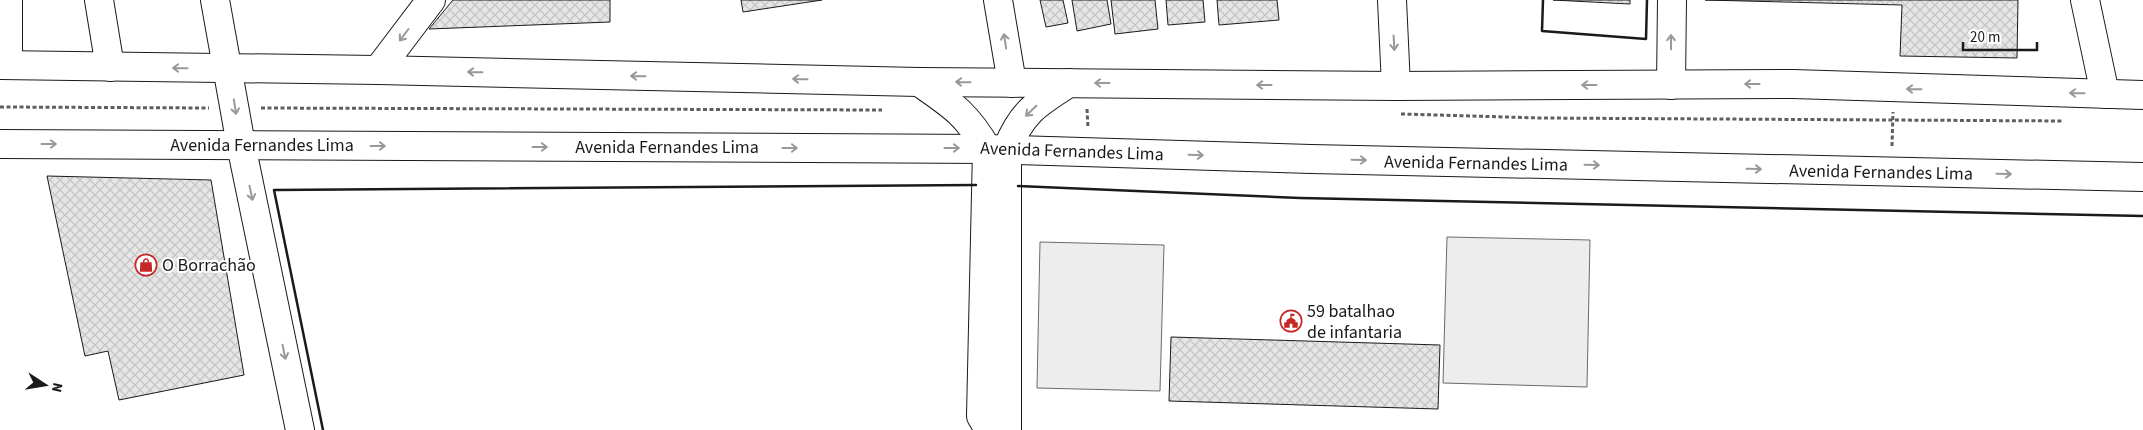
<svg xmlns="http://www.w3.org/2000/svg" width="2143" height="430" font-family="'Source Sans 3',sans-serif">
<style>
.parking{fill:#ededed;stroke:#6a6a6a}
.building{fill:url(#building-cross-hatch);stroke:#1a1a1a}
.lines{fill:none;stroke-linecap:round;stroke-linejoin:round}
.minor-casing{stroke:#1a1a1a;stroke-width:30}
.highway-casing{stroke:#1a1a1a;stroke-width:30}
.path{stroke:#5f5f5f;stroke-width:3;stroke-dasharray:4 2.5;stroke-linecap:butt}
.minor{stroke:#fff;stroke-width:28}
.highway{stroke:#fff;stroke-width:28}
.wall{stroke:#1a1a1a;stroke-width:2.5}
.oneway{stroke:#989898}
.labels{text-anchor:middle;stroke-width:4;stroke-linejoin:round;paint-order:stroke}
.street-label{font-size:18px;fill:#1a1a1a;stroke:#fff}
.poi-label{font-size:18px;fill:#1a1a1a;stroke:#fff;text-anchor:start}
</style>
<defs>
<pattern id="building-cross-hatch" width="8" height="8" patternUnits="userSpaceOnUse" patternTransform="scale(1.25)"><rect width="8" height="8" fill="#e6e6e6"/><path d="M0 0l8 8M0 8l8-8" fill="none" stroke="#c5c5c5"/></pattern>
</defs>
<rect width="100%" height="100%" fill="#fff"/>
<!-- parking -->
<g class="parking">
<path d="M1447 237 1590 240 1587 387 1443 383Z"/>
<path d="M1040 242 1164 245 1160 391 1037 388Z"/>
</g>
<!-- building -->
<g class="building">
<path d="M453 0H610V22L429 29Z"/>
<path d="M741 0H822L743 12Z"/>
<path d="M1040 0H1063L1068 23 1046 27Z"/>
<path d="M1072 0H1107L1111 24 1077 31Z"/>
<path d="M1111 0H1155L1158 29 1115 34Z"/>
<path d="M1166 0H1203L1205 22 1168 25Z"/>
<path d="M1217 0H1277L1279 20 1219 25Z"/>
<path d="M1553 0H1630V4Z"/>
<path d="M1705 0H2018L2017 58 1900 56 1902 5Z"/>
<path d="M47 176 211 180 244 375 119 400 108 351 85 356Z"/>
<path d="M1171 337 1440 345 1438 409 1169 401Z"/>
</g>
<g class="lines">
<!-- minor casing -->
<g class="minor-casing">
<g id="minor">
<path d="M99 0 110 67"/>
<path d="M215 0 241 145 300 430"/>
<path d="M998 0 1012 83"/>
<path d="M1392 0 1396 86"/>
<path d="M2085 0 2105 94"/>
<path d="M8 65V0"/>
<path d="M378 70 431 0"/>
<path d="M1671 85 1672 0"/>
<path d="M987 149 981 416 989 430"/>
<path d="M1007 430V149"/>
</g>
</g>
<!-- highway casing -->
<g class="highway-casing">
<g id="highway">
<path d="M0 65 378 70 919 82 1396 86 1793 84 2143 95"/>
<path d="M919 82C952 105 966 113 987 149"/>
<path d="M0 144 987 149 1311 159 2143 177"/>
<path d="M1007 149C1022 112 1036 104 1069 83"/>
</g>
</g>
<!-- path -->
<g class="path">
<path d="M0 107 209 108"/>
<path d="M261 108 882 110"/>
<path d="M1087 109 1088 128"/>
<path d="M1401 114 1540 118 2064 121"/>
<path d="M1892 146 1893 112"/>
</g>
<!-- minor -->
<use href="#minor" class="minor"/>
<!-- highway -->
<use href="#highway" class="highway"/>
<!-- wall -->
<g class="wall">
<path d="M1543 0 1542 31 1646 39 1647 0"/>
<path d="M1018 186 1300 198 2143 216"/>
<path d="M323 430 274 190 976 185"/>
</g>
</g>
<!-- one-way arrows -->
<defs><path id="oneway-shaft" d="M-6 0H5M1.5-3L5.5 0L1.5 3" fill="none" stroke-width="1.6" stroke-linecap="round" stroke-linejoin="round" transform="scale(1.25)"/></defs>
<g class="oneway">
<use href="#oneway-shaft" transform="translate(404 35) rotate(127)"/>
<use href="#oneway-shaft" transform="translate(1005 41) rotate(-99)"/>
<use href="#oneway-shaft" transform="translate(1671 42) rotate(-90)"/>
<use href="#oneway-shaft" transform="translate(1394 43) rotate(87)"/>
<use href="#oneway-shaft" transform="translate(180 68) rotate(-179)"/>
<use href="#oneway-shaft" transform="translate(475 72) rotate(-179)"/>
<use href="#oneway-shaft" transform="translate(638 76) rotate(-179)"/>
<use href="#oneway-shaft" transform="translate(800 79) rotate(-179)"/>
<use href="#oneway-shaft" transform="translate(963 82) rotate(-179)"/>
<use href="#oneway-shaft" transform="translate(1102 83) rotate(-180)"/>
<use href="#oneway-shaft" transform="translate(1752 84) rotate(180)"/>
<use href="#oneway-shaft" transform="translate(1264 85) rotate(-180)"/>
<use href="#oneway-shaft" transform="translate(1589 85) rotate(180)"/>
<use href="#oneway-shaft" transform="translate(1914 89) rotate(-179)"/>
<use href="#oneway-shaft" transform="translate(2077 93) rotate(-179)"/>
<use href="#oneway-shaft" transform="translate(235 107) rotate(81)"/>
<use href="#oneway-shaft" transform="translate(1031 111) rotate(136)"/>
<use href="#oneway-shaft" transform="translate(49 144)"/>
<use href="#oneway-shaft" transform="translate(378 146)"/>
<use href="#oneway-shaft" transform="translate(540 147)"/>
<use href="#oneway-shaft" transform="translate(790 148)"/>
<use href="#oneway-shaft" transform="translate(952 148)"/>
<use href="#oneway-shaft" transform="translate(1196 155) rotate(2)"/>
<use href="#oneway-shaft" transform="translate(1359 160) rotate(1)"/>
<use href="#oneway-shaft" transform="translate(1592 165) rotate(1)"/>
<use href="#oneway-shaft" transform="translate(1754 169) rotate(1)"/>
<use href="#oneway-shaft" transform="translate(2004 174) rotate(1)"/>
<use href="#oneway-shaft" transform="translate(251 193) rotate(78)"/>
<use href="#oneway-shaft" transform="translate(284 352) rotate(78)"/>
</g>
<!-- icons -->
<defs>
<g id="shop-ring" transform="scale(1.125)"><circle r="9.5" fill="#fff" stroke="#c62828" stroke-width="1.5"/><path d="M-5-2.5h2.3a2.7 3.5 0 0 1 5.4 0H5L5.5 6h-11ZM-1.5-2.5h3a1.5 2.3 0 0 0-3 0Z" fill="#c62828"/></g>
<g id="civic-ring" transform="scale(1.125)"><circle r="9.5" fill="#fff" stroke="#c62828" stroke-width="1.5"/><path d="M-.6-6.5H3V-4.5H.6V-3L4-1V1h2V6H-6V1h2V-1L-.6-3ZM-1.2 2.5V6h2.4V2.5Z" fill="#c62828"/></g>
</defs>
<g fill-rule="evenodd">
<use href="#shop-ring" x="146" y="265"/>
<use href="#civic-ring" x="1291" y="321"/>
</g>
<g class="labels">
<!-- street labels -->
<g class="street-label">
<text x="262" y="151">Avenida Fernandes Lima</text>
<text x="667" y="153">Avenida Fernandes Lima</text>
<text transform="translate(1072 151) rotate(2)" y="6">Avenida Fernandes Lima</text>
<text transform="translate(1476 163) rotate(1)" y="6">Avenida Fernandes Lima</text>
<text transform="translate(1881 172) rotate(1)" y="6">Avenida Fernandes Lima</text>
</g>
<!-- poi labels -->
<g class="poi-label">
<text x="162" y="271">O Borrachão</text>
<text x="1307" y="317">59 batalhao<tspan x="1307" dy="21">de infantaria</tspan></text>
</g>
</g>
<!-- north arrow -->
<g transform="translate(45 385) rotate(102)" stroke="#ffffff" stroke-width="4" paint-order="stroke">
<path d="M0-4L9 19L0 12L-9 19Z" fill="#1a1a1a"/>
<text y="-8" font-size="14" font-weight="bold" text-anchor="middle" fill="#1a1a1a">N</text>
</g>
<!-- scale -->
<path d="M1963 42v8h74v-8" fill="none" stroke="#1a1a1a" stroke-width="2.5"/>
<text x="1970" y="42" font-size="15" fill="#1a1a1a" stroke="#ffffff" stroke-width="4" paint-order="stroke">20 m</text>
</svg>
